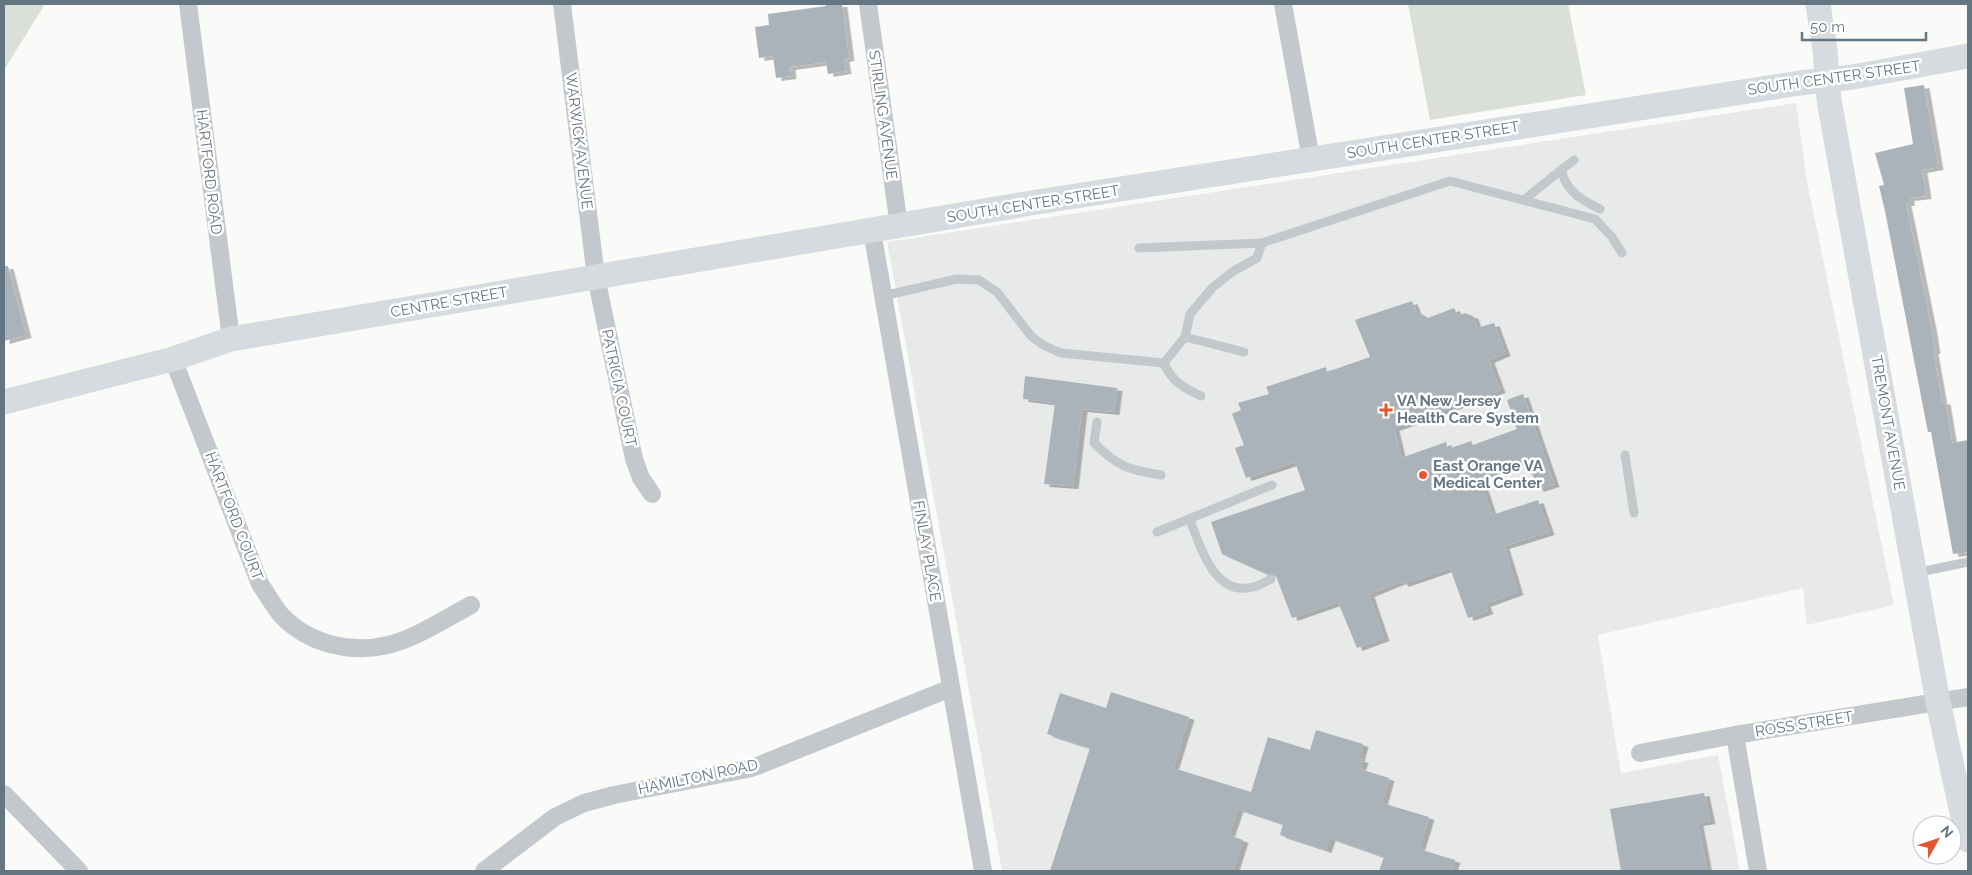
<svg xmlns="http://www.w3.org/2000/svg" width="1972" height="875" font-family="Raleway,sans-serif">
<style>
.built{fill:#e8e9e9}
.green{fill:#dadfd7}
.building{fill:#aab3b9;filter:url(#shadow)}
.lines{fill:none;stroke-linecap:round;stroke-linejoin:round}
.lane{stroke:#c3c8cc;stroke-width:9}
.street{stroke:#c3c8cc;stroke-width:18}
.secondary{stroke:#d6dbdf;stroke-width:25}
.poi-dot{fill:#e4572e;stroke:#fff;stroke-width:2}
.labels{text-anchor:middle;stroke-width:5;stroke-linejoin:round;paint-order:stroke}
.street-label{font-size:15px;fill:#657683;stroke:#fff}
.poi-label{font-size:15px;font-weight:bold;fill:#657683;stroke:#fff;text-anchor:start}
</style>
<defs>
<filter id="shadow"><feDropShadow dx="5.5" dy="3" stdDeviation="0" flood-color="#0004"/></filter>
</defs>
<rect width="100%" height="100%" fill="#fafaf8"/>
<!-- built -->
<path class="built" d="M1796 103 1807 181 1894 605 1807 625 1803 588 1598 635 1621 773 1718 755 1740 871H1002L887 242Z"/>
<!-- green -->
<g class="green">
<path d="M4 4H45L4 70Z"/>
<path d="M1408 4H1568L1586 95 1430 120Z"/>
</g>
<!-- building -->
<g class="building">
<path d="M826 4H842L849 58 844 59 846 71 828 74 826 62 790 67 791 76 776 78 773 56 759 58 755 27 769 25 768 14 826 6Z"/>
<path d="M1924 85 1938 167 1922 170 1926 196 1909 198V203H1906L1932 331 1935 351H1933L1942 402 1945 401 1952 443 1968 440V552L1953 554 1931 432H1928L1885 211 1879 186 1884 185 1875 153 1913 144 1904 88Z"/>
<path d="M4 266H8L26 335 4 341Z"/>
<path d="M1412 301 1416 311 1428 318 1454 308 1458 316 1465 313 1473 316 1477 328 1494 323 1505 353 1489 360 1500 390 1394 428 1401 458 1446 442 1448 449 1471 441 1473 445 1517 429 1507 400 1523 394 1554 484 1538 489 1527 460 1483 475 1485 479 1481 481 1492 515 1538 500 1549 532 1504 546 1518 592 1485 604 1488 611 1468 618 1450 568 1403 584 1401 581 1369 594 1384 638 1357 648 1338 602 1292 618 1276 576 1272 573 1267 574 1222 554 1211 522 1305 490 1295 462 1246 478 1235 448 1244 445 1232 414 1241 410 1238 403 1269 394 1266 387 1326 367 1327 372 1370 357 1355 320Z"/>
<path d="M1025 376 1117 388 1114 412 1082 409 1073 486 1044 484 1055 403 1023 399Z"/>
<path d="M1111 692 1189 717 1173 768 1251 792 1268 737 1310 750 1316 730 1363 744 1359 759 1363 760 1360 769 1389 778 1382 803 1429 817 1419 849 1455 860 1451 871H1379L1384 857 1330 838 1326 850 1280 835 1283 824 1238 809 1229 835 1243 840 1233 871H1050L1090 748 1047 734 1060 693 1106 708Z"/>
<path d="M1704 793 1710 821 1698 823 1707 871H1621L1610 809Z"/>
</g>
<g class="lines">
<!-- lane -->
<g class="lane">
<path d="M1574 160 1561 170C1567 192 1581 200 1600 209"/>
<path d="M1525 199 1561 170"/>
<path d="M1262 243 1450 181 1595 219 1612 237 1622 253"/>
<path d="M1139 248 1262 243 1257 258 1232 272 1213 287 1190 314 1185 337 1164 363"/>
<path d="M883 296 957 279 979 280 997 292 1031 336 1043 345 1061 353 1164 363C1171 381 1184 388 1201 396"/>
<path d="M1185 337 1244 352"/>
<path d="M1097 422 1094 443C1118 467 1129 470 1161 475"/>
<path d="M1625 455 1634 513"/>
<path d="M1190 520C1200 546 1214 597 1253 587 1259 586 1265 582 1271 579"/>
<path d="M1157 532 1272 485"/>
<path d="M1915 573 1968 562"/>
</g>
<!-- street -->
<g class="street">
<path d="M188 4 231 339"/>
<path d="M562 4 596 277 634 459 641 478 652 494"/>
<path d="M868 4 899 226"/>
<path d="M1283 4 1311 159"/>
<path d="M872 231 983 871"/>
<path d="M173 359 260 584C267 594 274 607 282 616 309 644 351 654 388 645 414 639 447 618 471 605"/>
<path d="M1735 735 1758 871"/>
<path d="M1640 753 1735 735 1968 697"/>
<path d="M4 794 79 871"/>
<path d="M484 871 555 817 584 803 614 795 752 768 951 688"/>
</g>
<!-- secondary -->
<g class="secondary">
<path d="M1818 4 1825 50 1829 100 1843 178 1938 702 1968 840"/>
<path d="M4 402 173 359 231 339 1031 203 1800 83 1853 77 1968 56"/>
</g>
</g>
<!-- markers -->
<g class="poi-dot">
<path d="M1383.5 402.5h5v5h5v5h-5v5h-5v-5h-5v-5h5z"/>
<circle cx="1423" cy="475" r="5"/>
</g>
<g class="labels">
<!-- street labels -->
<g class="street-label">
<text transform="translate(1834 78) rotate(-8)" y="5">SOUTH CENTER STREET</text>
<text transform="translate(883 115) rotate(82)" y="5">STIRLING AVENUE</text>
<text transform="translate(1433 140) rotate(-9)" y="5">SOUTH CENTER STREET</text>
<text transform="translate(579 141) rotate(83)" y="5">WARWICK AVENUE</text>
<text transform="translate(209 172) rotate(83)" y="5">HARTFORD ROAD</text>
<text transform="translate(1033 204) rotate(-9)" y="5">SOUTH CENTER STREET</text>
<text transform="translate(449 302) rotate(-10)" y="5">CENTRE STREET</text>
<text transform="translate(619 388) rotate(78)" y="5">PATRICIA COURT</text>
<text transform="translate(1888 423) rotate(80)" y="5">TREMONT AVENUE</text>
<text transform="translate(234 516) rotate(69)" y="5">HARTFORD COURT</text>
<text transform="translate(927 551) rotate(80)" y="5">FINLAY PLACE</text>
<text transform="translate(1804 724) rotate(-9)" y="5">ROSS STREET</text>
<text transform="translate(698 777) rotate(-12)" y="5">HAMILTON ROAD</text>
</g>
<!-- poi labels -->
<g class="poi-label">
<text x="1397" y="406">VA New Jersey<tspan x="1397" dy="17">Health Care System</tspan></text>
<text x="1433" y="471">East Orange VA<tspan x="1433" dy="17">Medical Center</tspan></text>
</g>
</g>
<!-- border -->
<rect width="1972" height="875" fill="none" stroke="#657683" stroke-width="10"/>
<!-- north arrow -->
<g transform="translate(1937 840) rotate(50)"><circle r="24" fill="#ffffff" stroke="#c1c8cd"/>
<path d="M0-4L9 19L0 12L-9 19Z" fill="#e4572e"/>
<text y="-8" font-size="14" font-weight="bold" text-anchor="middle" fill="#657683">N</text>
</g>
<!-- scale -->
<path d="M1802 32v8h124v-8" fill="none" stroke="#657683" stroke-width="2.5"/>
<text x="1810" y="32" font-size="15" fill="#657683" stroke="#ffffff" stroke-width="4" paint-order="stroke">50 m</text>
</svg>
